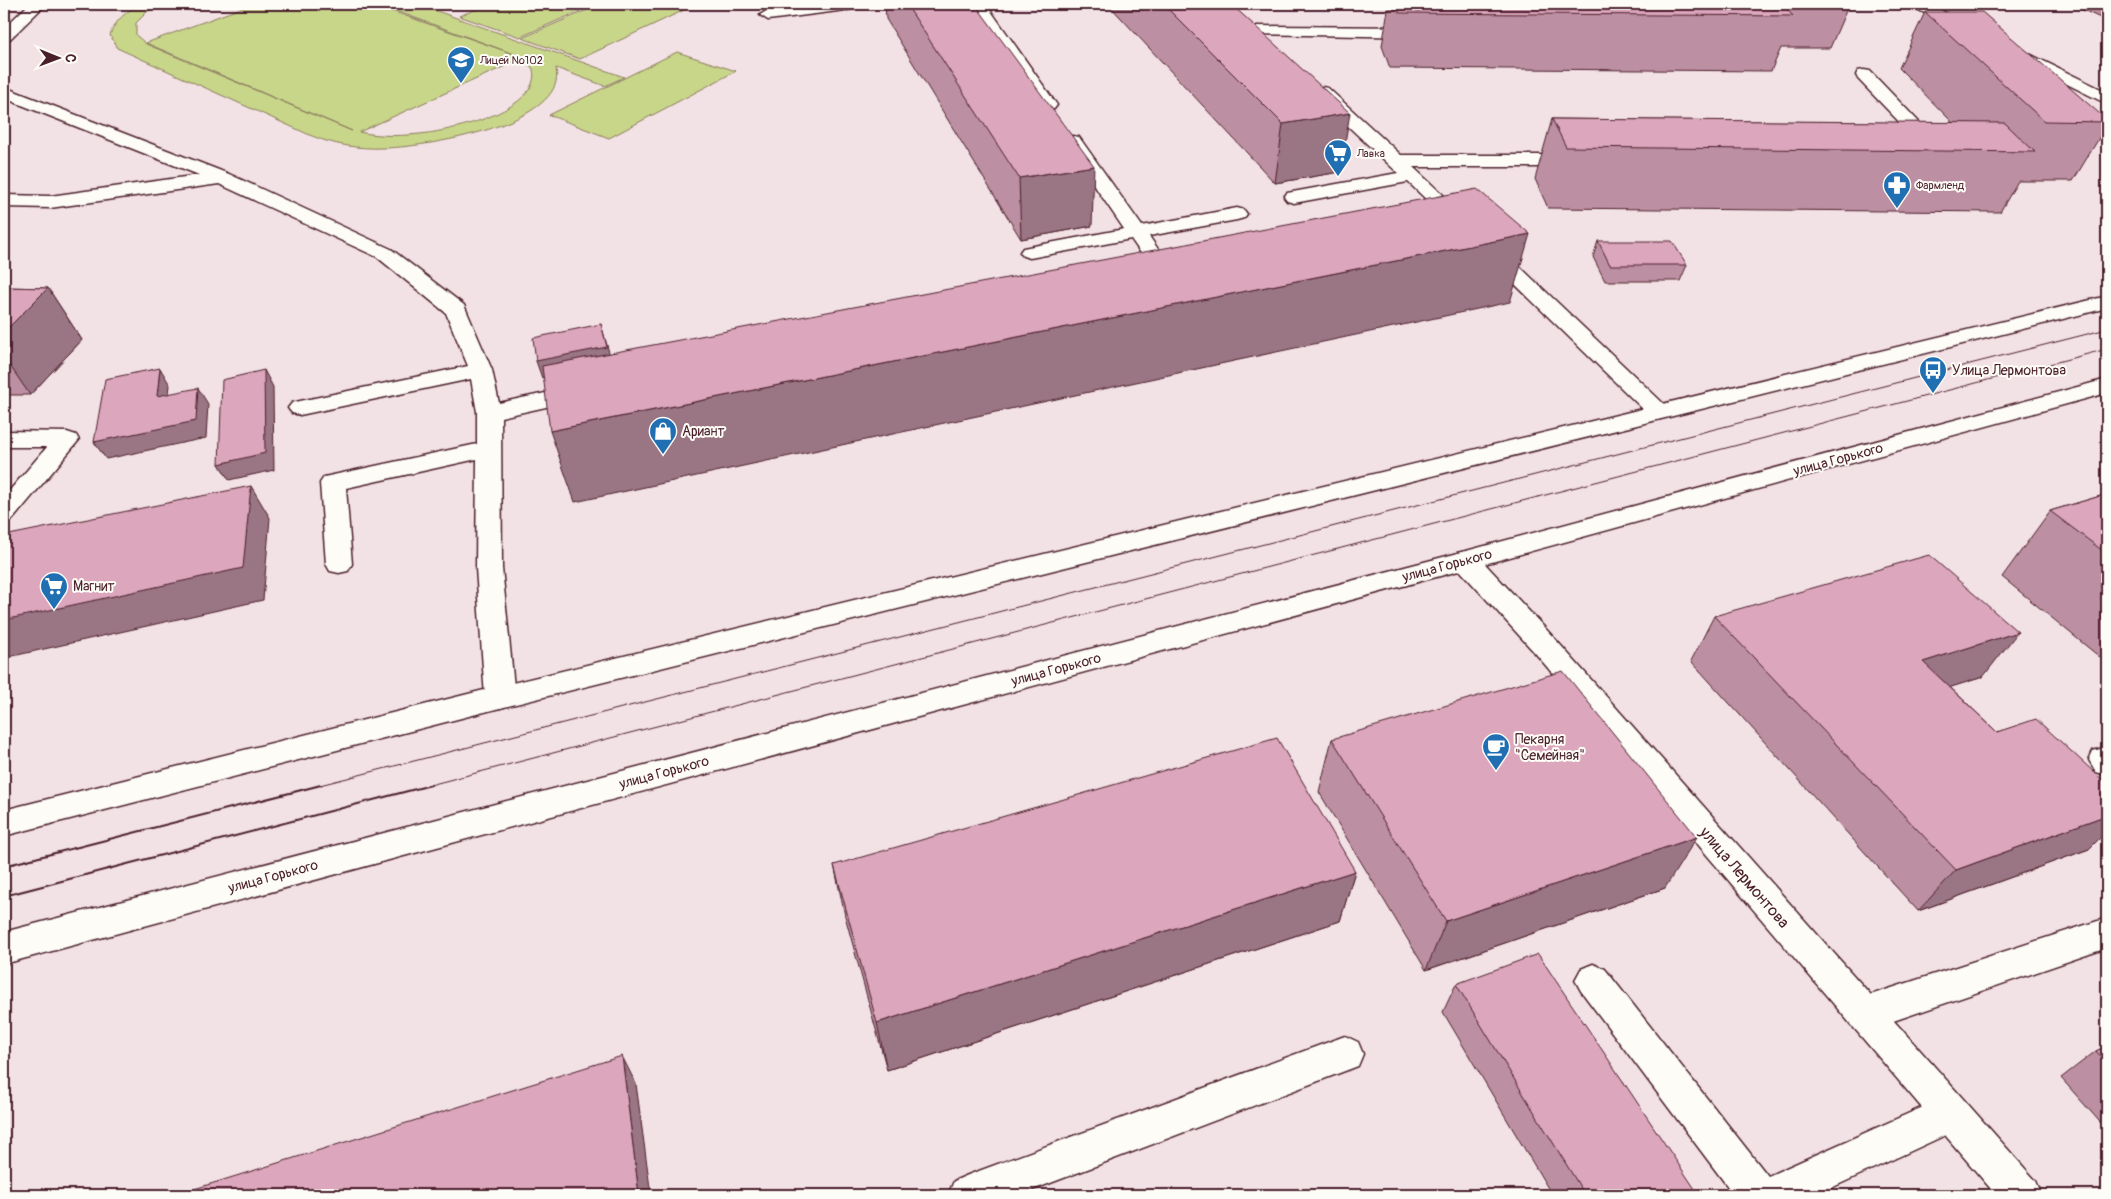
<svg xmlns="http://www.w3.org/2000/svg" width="2111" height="1199" font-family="Pangolin,sans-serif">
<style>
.green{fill:#c8d68a;stroke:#897a5a;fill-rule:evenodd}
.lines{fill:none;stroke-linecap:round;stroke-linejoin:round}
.service-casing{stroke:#4a1f2b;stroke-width:3}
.minor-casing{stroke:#4a1f2b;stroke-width:3}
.tertiary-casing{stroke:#4a1f2b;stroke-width:3}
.secondary-casing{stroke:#4a1f2b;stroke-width:3}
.service{fill:#fdfcf7;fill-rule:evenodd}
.minor{fill:#fdfcf7;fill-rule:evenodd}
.tertiary{fill:#fdfcf7;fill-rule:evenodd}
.secondary{fill:#fdfcf7;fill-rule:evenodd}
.tram-far1{stroke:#4a1f2b;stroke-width:1}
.tram{stroke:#4a1f2b;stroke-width:2}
.wall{fill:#bd8fa2;stroke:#4a1f2b}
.shaded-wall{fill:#9a7484;stroke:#4a1f2b}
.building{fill:#dca6bc;stroke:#4a1f2b}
.labels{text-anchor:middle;stroke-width:4;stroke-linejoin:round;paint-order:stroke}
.far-poi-label{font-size:11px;fill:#4a1f2b;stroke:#fdfcf7;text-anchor:start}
.poi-label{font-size:14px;fill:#4a1f2b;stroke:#fdfcf7;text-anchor:start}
.street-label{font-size:14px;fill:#4a1f2b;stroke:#fdfcf7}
.near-street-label{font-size:16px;fill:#4a1f2b;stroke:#fdfcf7}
</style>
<rect width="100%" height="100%" fill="#f3e2e5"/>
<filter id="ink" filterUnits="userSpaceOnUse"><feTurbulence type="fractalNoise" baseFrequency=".02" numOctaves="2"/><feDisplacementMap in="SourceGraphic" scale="10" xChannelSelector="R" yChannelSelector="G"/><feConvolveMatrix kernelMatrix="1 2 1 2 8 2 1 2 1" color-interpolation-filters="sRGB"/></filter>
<g filter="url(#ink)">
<!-- green -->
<g class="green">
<path d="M140 4H159L148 11 136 23V35L146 44 352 131 146 43 252 4H372L522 57 377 4H417L624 77 605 86 556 68C569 125 420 148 383 148 358 149 335 145 312 136L117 48 110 35C115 20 127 11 140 4ZM523 58 533 69C542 109 457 129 428 133 405 136 382 137 359 132Z"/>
<path d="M490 4H596L520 37 459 16Z"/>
<path d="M601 4H697L580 59 522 38Z"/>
<path d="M677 52 736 71 609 138 549 115Z"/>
</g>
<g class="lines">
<!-- service casing -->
<g class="service-casing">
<g id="service">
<path d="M29 4H46L10 39 4 41V28Z"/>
<path d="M820 4H862L854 9 768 20 760 15 768 10Z"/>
<path d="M970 4H986L1057 105 1054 109H1042Z"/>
<path d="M1257 26 1422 27 1430 32 1422 37 1251 34 1249 31Z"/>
<path d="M1864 70 1870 71 1941 145 1944 149 1941 153H1929L1858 79 1856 75 1858 71Z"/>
<path d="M4 87 229 174 391 249 464 305 492 370 499 403 583 385 591 387 595 392 591 397 501 417 502 568 515 697 510 705 500 708 490 705 485 697 476 568 477 459 346 488 352 564 348 571 339 573 330 571 326 564 320 483 324 477 477 444V412L471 379 300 415 292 413 288 408 292 403 300 401 468 366 446 313 377 257 219 184 50 208 4 207V195L50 196 199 175 4 98Z"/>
<path d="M1322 87 1328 88 1401 155H1576L1583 157 1585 161 1583 165 1576 167H1413L1467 217 1470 221 1467 225H1453L1408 182 1294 203 1287 201 1284 197 1287 193 1398 173 1316 96 1313 92 1316 88Z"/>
<path d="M1073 136 1079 137 1142 226 1237 208 1244 210 1247 214 1244 218 1237 220 1149 236 1173 271 1170 275 1163 277 1156 275 1131 239 1030 258 1023 256 1020 252 1023 248 1124 229 1064 141 1067 137Z"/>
<path d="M1490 243 1497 245 1666 406 1670 411 1666 416 1658 418 1650 416 1483 253 1480 249 1483 245Z"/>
<path d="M4 431 67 432 76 435 79 440 13 519 4 522V497L47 447H4Z"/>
<path d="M2107 747V775L2096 772 2089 760 2093 751Z"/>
<path d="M2107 918V948L1864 1031 1851 1026 1846 1014 1851 1002 1864 997Z"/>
<path d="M1593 964 1605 969 1768 1176 1950 1095 1963 1101 1969 1114 1963 1127 1816 1195H1734L1581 991 1575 980 1581 969Z"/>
<path d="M1345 1036 1358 1042 1363 1054 1358 1066 1019 1195H948L954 1181 968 1175Z"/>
</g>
</g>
<!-- minor casing -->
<g class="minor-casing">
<path id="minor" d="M1466 551 1475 553 1556 640 2036 1181 2042 1195H1996L1536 654 1457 567 1453 560 1457 553Z"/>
</g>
<!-- tertiary casing -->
<g class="tertiary-casing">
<g id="tertiary">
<path d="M1910 4H1929L1973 26 1975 29 1973 32H1961L1913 7Z"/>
<path d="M2015 47 2107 92V104L2009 55 2007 52 2009 49Z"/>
</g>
</g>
<!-- secondary casing -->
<g class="secondary-casing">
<g id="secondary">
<path d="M2107 296V308L500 708 4 836V810L500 686Z"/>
<path d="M2107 379V393L1466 569 4 964V932L1466 551Z"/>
</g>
</g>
<!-- service -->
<use href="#service" class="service"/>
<!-- minor -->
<use href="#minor" class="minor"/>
<!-- tertiary -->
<use href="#tertiary" class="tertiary"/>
<!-- secondary -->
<use href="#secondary" class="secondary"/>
<!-- tram-far1 -->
<g class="tram-far1">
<path d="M316 786 2107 329"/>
<path d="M426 786 2107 349"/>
</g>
<!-- tram -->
<g class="tram">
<path d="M4 866 321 785"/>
<path d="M4 896 431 785"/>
</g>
</g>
<!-- wall -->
<g class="wall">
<path d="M885 4H975L1092 226 1021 239 886 19Z"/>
<path d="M1108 4H1231L1340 172 1275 183Z"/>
<path d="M1389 4H1849L1830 48H1781L1771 71 1390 68 1382 46Z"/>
<path d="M2070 4H2107V21Z"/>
<path d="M1925 12 2107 120V125L2073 181H2018L2000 212 1548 208 1535 179 1552 119 1953 123 1899 68Z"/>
<path d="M1598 241 1687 265 1680 281H1605L1593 257Z"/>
<path d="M4 287 48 288 82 340 30 395H4Z"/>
<path d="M2107 494V663L2002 577 2050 511Z"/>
<path d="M1714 616 1983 677 1950 687 1997 732 2107 784V831L2089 849 1918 911 1691 661Z"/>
<path d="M1332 739 1665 888 1426 970 1319 792Z"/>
<path d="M834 865 1355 871 1340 921 887 1070 845 916Z"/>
<path d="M1456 984 1699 1195H1552L1443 1012Z"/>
<path d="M2107 1046V1130L2061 1078 2096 1051Z"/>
</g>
<!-- shaded-wall -->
<g class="shaded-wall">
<path d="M1350 113 1340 172 1275 183 1283 124Z"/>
<path d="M4 145 9 154 4 158Z"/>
<path d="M1094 166 1092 226 1021 239 1019 178Z"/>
<path d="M1530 234 1510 302 575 502 550 431Z"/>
<path d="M48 288 82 340 30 395 4 357V332Z"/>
<path d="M601 324 612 363 542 378 536 361Z"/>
<path d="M160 368 170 385 167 413 157 396Z"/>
<path d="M264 370 273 387 274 470 229 480 219 464Z"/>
<path d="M198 388 208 404 206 438 106 459 94 442Z"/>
<path d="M251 486 270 518 263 600 4 658V620Z"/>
<path d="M2018 632 1983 677 1891 706 1923 662Z"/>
<path d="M2107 815V831L2089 849 1918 911 1956 870Z"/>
<path d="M1697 837 1665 888 1426 970 1446 921Z"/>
<path d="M1355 871 1340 921 887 1070 877 1023Z"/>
<path d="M622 1056 636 1084 651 1195H639Z"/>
</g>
<!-- building -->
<g class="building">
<path d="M906 4H975L1094 166 1019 178Z"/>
<path d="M1163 4H1231L1350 113 1283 124Z"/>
<path d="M1396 4H1782L1793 16 1400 13Z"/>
<path d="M1925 12H1982L2107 120V122L2044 121Z"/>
<path d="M1552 119 2005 123 2035 152 1566 147Z"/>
<path d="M1477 189 1530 234 550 431 542 366Z"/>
<path d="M1598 241H1672L1687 265H1610Z"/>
<path d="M4 287 48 288 4 332Z"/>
<path d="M601 324 607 347 536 361 533 338Z"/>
<path d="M160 368 157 396 198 388 196 421 94 442 105 379Z"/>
<path d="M264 370 265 453 219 464 222 380Z"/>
<path d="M251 486 243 568 4 620V536Z"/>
<path d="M2107 494V554L2050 511Z"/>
<path d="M1929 555 2018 632 1923 662 1997 732 2036 719 2107 784V815L1956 870 1714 616Z"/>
<path d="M1563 671 1697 837 1446 921 1332 739Z"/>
<path d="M1277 738 1355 871 877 1023 834 865Z"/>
<path d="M1538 954 1699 1195H1585L1456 984Z"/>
<path d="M2107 1046V1063L2096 1051Z"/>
<path d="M622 1056 639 1195H175Z"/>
</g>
</g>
<!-- icons -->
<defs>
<g id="school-pin" transform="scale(1.4375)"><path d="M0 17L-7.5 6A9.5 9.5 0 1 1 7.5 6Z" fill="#1f6fb2" stroke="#fdfcf7"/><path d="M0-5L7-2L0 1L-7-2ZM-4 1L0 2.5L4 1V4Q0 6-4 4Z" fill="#fff"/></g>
<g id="supermarket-pin" transform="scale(1.4375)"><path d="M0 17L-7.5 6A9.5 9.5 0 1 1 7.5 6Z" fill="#1f6fb2" stroke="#fdfcf7"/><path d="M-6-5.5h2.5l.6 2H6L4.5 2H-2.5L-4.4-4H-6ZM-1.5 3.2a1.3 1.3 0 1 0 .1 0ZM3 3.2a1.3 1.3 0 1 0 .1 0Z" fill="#fff"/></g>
<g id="pharmacy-pin" transform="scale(1.4375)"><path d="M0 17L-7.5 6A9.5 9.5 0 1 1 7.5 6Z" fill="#1f6fb2" stroke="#fdfcf7"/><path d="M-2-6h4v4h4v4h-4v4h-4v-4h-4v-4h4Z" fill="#fff"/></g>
<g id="bus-pin" transform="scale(1.4375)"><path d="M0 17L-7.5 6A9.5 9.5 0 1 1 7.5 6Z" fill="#1f6fb2" stroke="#fdfcf7"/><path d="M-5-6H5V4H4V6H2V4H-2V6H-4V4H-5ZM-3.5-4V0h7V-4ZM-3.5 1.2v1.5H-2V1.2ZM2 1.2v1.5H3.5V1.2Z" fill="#fff"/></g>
<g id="shop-pin" transform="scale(1.4375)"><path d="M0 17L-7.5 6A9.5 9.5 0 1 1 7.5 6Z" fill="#1f6fb2" stroke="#fdfcf7"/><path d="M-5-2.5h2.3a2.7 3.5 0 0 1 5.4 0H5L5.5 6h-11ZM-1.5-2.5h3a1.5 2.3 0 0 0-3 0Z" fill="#fff"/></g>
<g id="cafe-pin" transform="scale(1.4375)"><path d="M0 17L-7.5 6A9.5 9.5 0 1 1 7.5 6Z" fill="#1f6fb2" stroke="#fdfcf7"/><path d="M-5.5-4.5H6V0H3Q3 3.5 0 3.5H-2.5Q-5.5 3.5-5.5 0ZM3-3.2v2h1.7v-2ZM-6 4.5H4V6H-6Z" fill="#fff"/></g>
</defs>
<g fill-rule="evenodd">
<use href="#school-pin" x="461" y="60"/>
<use href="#supermarket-pin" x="1338" y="153"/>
<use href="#pharmacy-pin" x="1897" y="185"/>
<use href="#bus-pin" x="1933" y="370"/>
<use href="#shop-pin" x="663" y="431"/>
<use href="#supermarket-pin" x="54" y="586"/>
<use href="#cafe-pin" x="1496" y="747"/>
</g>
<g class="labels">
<!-- far-poi labels -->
<g class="far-poi-label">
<text x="480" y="64">Лицей №102</text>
<text x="1357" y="157">Лавка</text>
<text x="1916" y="189">Фармленд</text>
</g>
<!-- poi labels -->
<g class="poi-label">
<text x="1952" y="375">Улица Лермонтова</text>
<text x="682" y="436">Ариант</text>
<text x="73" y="591">Магнит</text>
<text x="1515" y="744">Пекарня<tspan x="1515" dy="16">"Семейная"</tspan></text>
</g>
<!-- street labels -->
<g class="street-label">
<text transform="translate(1838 459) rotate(-15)" y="5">улица Горького</text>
<text transform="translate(1447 565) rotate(-15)" y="5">улица Горького</text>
<text transform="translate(1056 669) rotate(-15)" y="5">улица Горького</text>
<text transform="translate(664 772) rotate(-15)" y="5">улица Горького</text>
<text transform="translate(273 876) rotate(-15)" y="5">улица Горького</text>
</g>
<!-- near-street labels -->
<g class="near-street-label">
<text transform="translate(1745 877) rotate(49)" y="6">улица Лермонтова</text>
</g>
</g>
<!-- margin -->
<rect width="2111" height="1199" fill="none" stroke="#fdfcf7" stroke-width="20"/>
<rect x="10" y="10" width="2091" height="1179" fill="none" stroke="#4a1f2b" stroke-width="2" filter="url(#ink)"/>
<!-- north arrow -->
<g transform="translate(58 58) rotate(91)" stroke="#fdfcf7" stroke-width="4" paint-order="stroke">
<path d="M0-4L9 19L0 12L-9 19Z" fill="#4a1f2b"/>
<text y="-8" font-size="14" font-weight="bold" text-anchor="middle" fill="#4a1f2b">С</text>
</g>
</svg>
